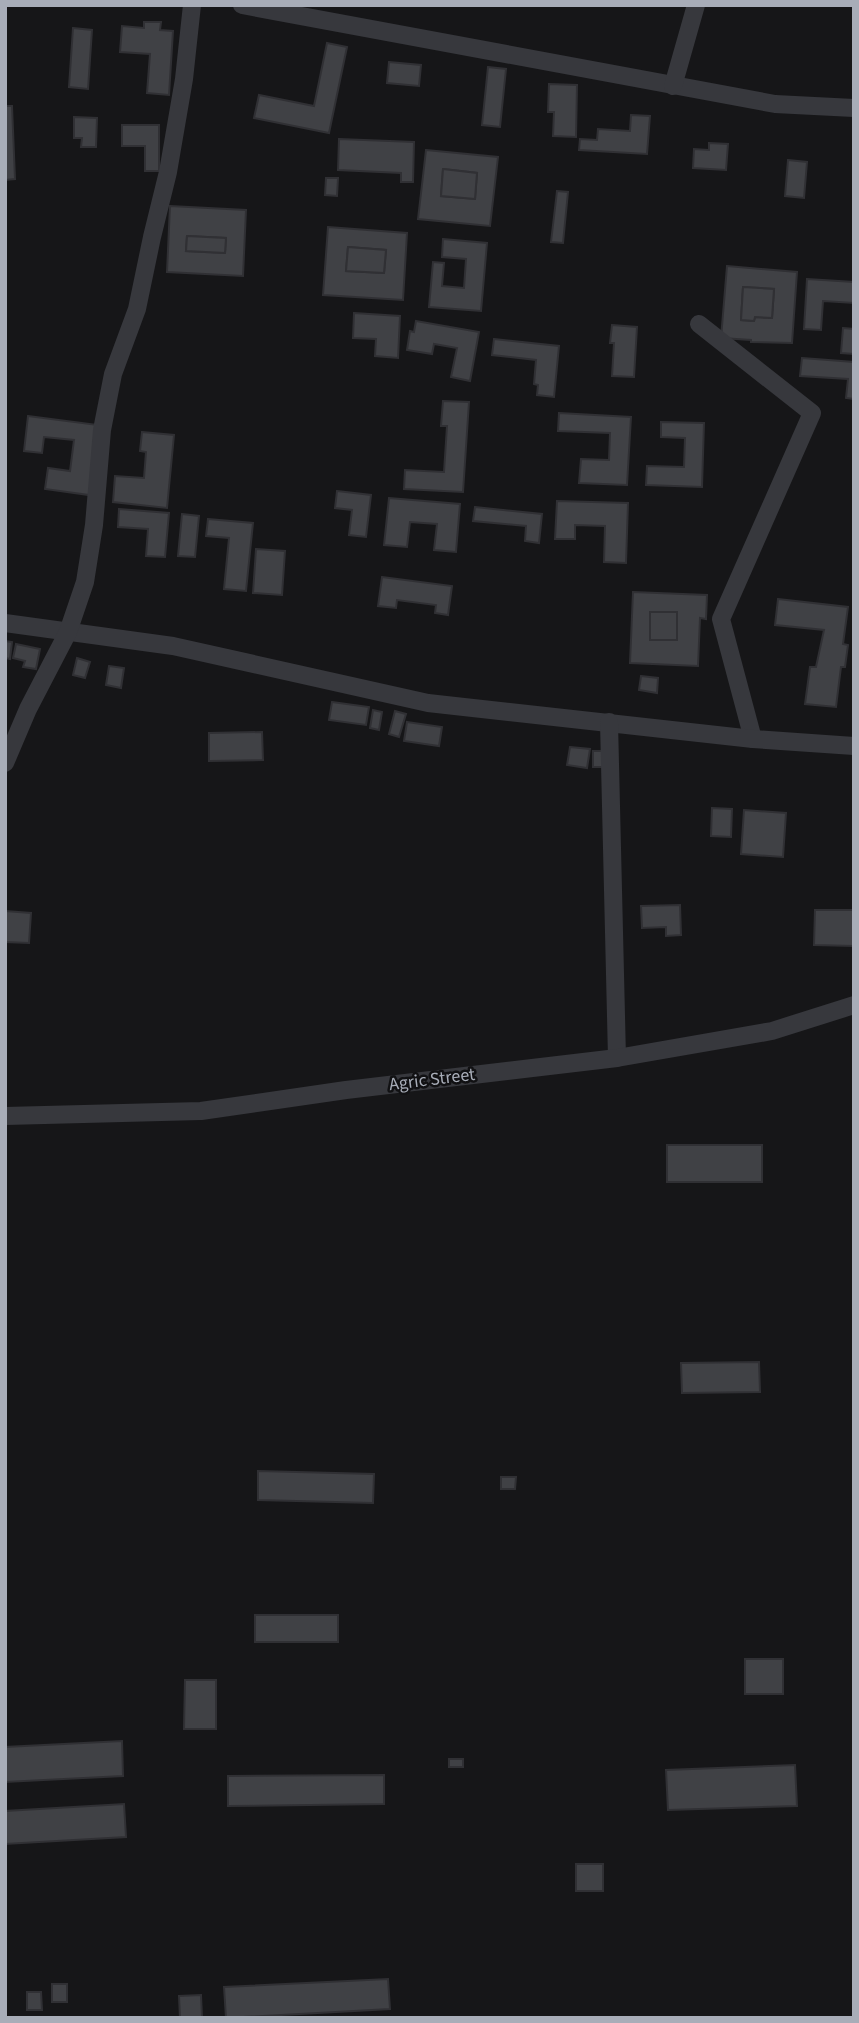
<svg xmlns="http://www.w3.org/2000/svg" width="859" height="2023" font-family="'Source Sans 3',sans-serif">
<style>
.building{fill:#404145;stroke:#303034;stroke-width:2;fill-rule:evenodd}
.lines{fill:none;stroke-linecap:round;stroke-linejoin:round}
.minor{stroke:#37383d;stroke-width:18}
.labels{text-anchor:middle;stroke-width:5;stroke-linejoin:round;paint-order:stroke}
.street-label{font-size:18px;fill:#a8adb8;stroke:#111113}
</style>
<rect width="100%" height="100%" fill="#161618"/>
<!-- building -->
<g class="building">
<path d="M144 22H161L160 30 173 31 169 95 147 93 150 54 120 52 122 26 144 28Z"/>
<path d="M73 28 92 30 88 89 69 87Z"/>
<path d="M327 43 347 47 329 133 254 118 259 95 314 106Z"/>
<path d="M389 62 421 65 419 86 387 83Z"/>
<path d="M488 67 506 69 500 127 482 125Z"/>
<path d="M549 84 577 85 576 137 553 136 554 112H548Z"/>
<path d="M5 106H12L15 179 5 180Z"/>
<path d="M631 115 650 116 647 154 579 150 580 139 597 140 598 129 630 131Z"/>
<path d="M74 117 97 118 96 147H81L82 138H74Z"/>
<path d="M122 125H159V171H145V146H122Z"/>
<path d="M339 139 414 142 413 182H401V173L338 170Z"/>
<path d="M709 143 728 144 726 170 693 168 694 149 709 150Z"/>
<path d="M426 150 498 157 490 226 418 219ZM443 169 477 173 475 199 441 196Z"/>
<path d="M788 160 807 162 804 198 785 196Z"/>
<path d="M443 169 477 173 475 199 441 196Z"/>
<path d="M326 178H338L337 196 325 195Z"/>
<path d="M557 191 568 192 563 243 551 242Z"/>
<path d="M170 206 246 210 243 276 167 272ZM187 236 226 238 225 253 186 251Z"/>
<path d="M328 227 407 233 403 300 323 295ZM348 247 386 250 384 273 346 271Z"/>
<path d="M187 236 226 238 225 253 186 251Z"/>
<path d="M443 239 487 243 481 311 429 307 433 262 444 263 442 286 464 288 466 259 442 257Z"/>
<path d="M348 247 386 250 384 273 346 271Z"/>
<path d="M727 266 797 272 792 343 751 342V340L721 338ZM743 287 774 289 772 318 755 317 754 321 741 320Z"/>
<path d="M807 279 854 282V303L823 301 821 330 804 329Z"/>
<path d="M743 287 774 289 772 318 755 317 754 321 741 320Z"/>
<path d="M354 313 400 316 398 358 375 356 376 339 353 338Z"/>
<path d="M416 321 479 332 470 381 451 377 457 348 434 344 432 354 407 350 410 331 414 332Z"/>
<path d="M612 325 637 327 634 377 612 376 614 343H610Z"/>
<path d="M843 328 854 329V354L841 353Z"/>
<path d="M494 339 559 346 554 397 537 395 538 385 534 384 536 360 492 355Z"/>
<path d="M802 358 854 362V399L846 398 848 379 800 376Z"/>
<path d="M443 401 469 402 463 492 404 489 405 470 444 472 447 426H441Z"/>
<path d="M559 413 631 417 627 485 579 483 581 459 609 460 610 433 558 431Z"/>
<path d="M28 416 98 425 89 495 45 489 48 468 70 471 74 440 44 437 42 453 24 451Z"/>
<path d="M661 422 704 423 702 487 646 485 647 466 684 467 685 438 661 437Z"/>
<path d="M142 432 174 435 167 508 113 502 115 476 144 478 146 452 140 451Z"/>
<path d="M337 491 371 495 366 537 349 535 352 510 335 508Z"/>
<path d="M389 498 460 504 456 552 434 550 437 524 410 522 407 547 384 545Z"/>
<path d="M557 501 628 503 626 563 604 562 605 526 575 525V539H555Z"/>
<path d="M475 507 542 514 539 543 525 541 526 526 473 521Z"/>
<path d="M119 509 169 513 165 557 146 556 148 529 118 527Z"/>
<path d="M182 514 199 516 195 557 178 556Z"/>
<path d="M208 519 253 523 246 591 224 589 229 538 206 536Z"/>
<path d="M256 549 285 551 282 595 253 593Z"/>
<path d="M382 577 452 586 448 615 435 613 436 605 397 600 396 608 378 606Z"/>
<path d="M633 592 707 595 706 619 700 618 698 666 630 663ZM650 612H677V640H650Z"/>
<path d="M778 599 848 607 843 644 848 645 845 667H841L836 707 805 704 810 667H816L824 630 775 625Z"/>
<rect x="650" y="612" width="27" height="28"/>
<path d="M5 641 12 642 10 659 5 658Z"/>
<path d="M16 644 40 649 36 669 23 667 25 661 13 658Z"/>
<path d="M77 658 90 662 85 678 73 675Z"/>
<path d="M109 666 124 668 121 688 106 685Z"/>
<path d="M641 676 658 678 657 693 639 690Z"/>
<path d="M332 702 369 707 366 725 329 720Z"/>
<path d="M373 710 382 712 379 730 370 728Z"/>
<path d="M395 711 406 714 399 737 389 734Z"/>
<path d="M407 722 442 727 439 746 404 741Z"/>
<path d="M262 732 263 760 209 761V733Z"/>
<path d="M570 747 590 749 587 768 567 765Z"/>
<rect x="593" y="751" width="16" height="16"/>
<path d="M712 808 732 809 731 837 711 836Z"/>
<path d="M744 810 786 813 783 857 741 854Z"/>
<path d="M680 905 681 935 666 936V927L642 928 641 906Z"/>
<path d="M815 910H854V946L814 945Z"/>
<path d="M5 911 31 913 29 943 5 942Z"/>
<rect x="667" y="1145" width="95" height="37"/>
<path d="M759 1362 760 1392 682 1393 681 1363Z"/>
<path d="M258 1471 374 1474 373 1503 258 1500Z"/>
<path d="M501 1477H516L515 1489H501Z"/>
<rect x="255" y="1615" width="83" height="27"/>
<rect x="745" y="1659" width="38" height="35"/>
<path d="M185 1680H216V1729H184Z"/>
<path d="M122 1741 123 1776 5 1782V1747Z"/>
<rect x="449" y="1759" width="14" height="8"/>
<path d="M795 1765 797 1806 668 1810 666 1770Z"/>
<path d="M384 1775V1804L228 1806V1776Z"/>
<path d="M124 1804 126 1837 5 1844V1811Z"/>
<rect x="576" y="1864" width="27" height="27"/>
<path d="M388 1979 390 2009 226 2018 224 1987Z"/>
<rect x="52" y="1984" width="15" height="18"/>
<path d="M27 1992H41L42 2010H27Z"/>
<path d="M201 1995 202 2018H180L179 1996Z"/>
</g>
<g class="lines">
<!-- minor -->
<g class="minor">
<path d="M242 5 775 104 854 108"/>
<path d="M673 86 696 5"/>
<path d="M699 324 812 413 721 619 753 739"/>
<path d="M5 623 173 646 428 703 753 739 854 746"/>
<path d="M609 722 617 1058"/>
<path d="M5 763 28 709 68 632 85 582 94 525 102 430 113 374 137 309 152 237 168 172 184 79 192 5"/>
<path d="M5 1116 201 1111 346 1090 617 1058 772 1031 854 1005"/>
</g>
</g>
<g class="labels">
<!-- street labels -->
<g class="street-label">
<text transform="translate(432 1079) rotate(-7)" y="6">Agric Street</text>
</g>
</g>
<!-- border -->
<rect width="859" height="2023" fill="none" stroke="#a8adb8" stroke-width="14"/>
</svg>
